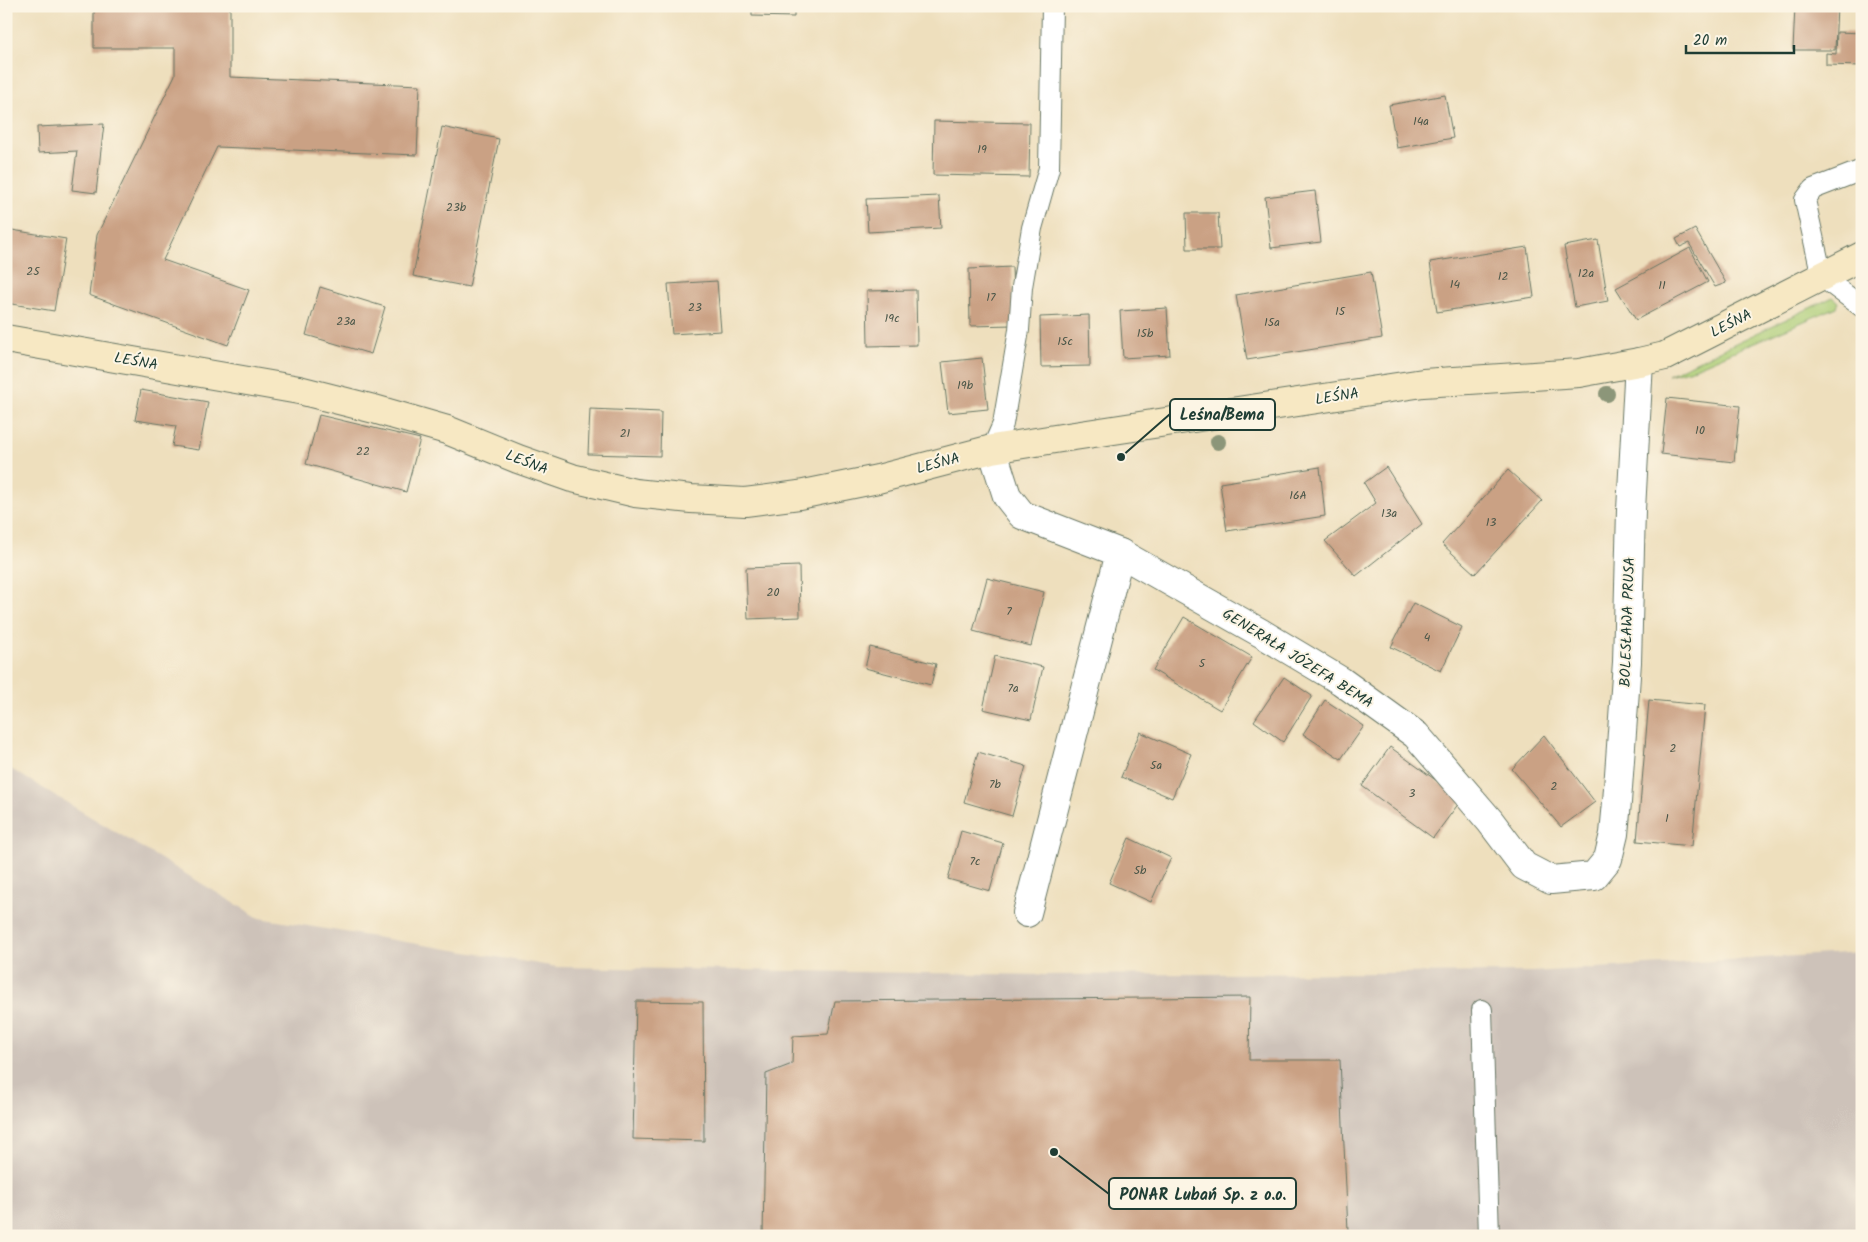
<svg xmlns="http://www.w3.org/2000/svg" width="1868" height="1242" font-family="Kalam,sans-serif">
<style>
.industrial{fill:#cdc2b9}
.green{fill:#abcc74;stroke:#658454}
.building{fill:#caa184}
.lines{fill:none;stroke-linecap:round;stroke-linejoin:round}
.lane-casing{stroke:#677664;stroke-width:22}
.street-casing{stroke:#677664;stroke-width:30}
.secondary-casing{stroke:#677664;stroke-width:30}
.lane{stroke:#fff;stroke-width:20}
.street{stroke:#fff;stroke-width:28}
.secondary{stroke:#f7e8c3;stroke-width:28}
.tree{fill:#8c9679}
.labels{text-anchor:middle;stroke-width:4;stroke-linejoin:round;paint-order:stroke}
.number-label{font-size:12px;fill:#4a5648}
.street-label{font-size:15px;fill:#1f3d34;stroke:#fcf5e5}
.leader{fill:none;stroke:#1f3d34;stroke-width:2}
.callout-dot{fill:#1f3d34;stroke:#fcf5e5;stroke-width:2}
.callout{fill:#fcf5e5;stroke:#1f3d34;stroke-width:2}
.callout-label{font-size:16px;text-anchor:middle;font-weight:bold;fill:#1f3d34}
</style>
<rect width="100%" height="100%" fill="#fcf5e5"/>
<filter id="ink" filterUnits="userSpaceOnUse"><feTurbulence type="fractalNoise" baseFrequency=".02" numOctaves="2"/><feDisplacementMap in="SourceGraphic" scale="10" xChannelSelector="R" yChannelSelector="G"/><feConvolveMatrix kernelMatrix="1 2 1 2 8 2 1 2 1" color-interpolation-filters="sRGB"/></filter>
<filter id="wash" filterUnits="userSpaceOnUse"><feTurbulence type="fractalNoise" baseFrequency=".0096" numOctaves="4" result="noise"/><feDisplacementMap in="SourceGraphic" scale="20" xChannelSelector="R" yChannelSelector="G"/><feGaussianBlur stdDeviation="1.12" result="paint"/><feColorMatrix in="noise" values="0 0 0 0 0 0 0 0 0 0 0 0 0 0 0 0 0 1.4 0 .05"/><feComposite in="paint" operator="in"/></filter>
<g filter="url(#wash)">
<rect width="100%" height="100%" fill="#eedfbd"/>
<!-- industrial -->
<path class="industrial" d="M6 766 259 918 557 967 1044 975 1532 972 1862 952V1236H6Z"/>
<!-- green -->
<path class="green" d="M1833 297 1839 302 1837 307 1693 369 1668 375Z"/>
<g id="blocks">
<!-- building -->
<g class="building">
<path d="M94 6H230V77L420 85 417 155 217 147 163 260 249 290 228 345 89 295 97 235 175 75V48H94Z"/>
<path d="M752 6H794V17L752 16Z"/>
<path d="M1795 6H1837L1835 50H1793Z"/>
<path d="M1837 32 1862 33V66L1826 65V53L1836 54Z"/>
<path d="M1445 95 1453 138 1397 148 1389 105Z"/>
<path d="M934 121 1030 123 1029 177 933 175Z"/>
<path d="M104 124 96 193 72 190 77 151 38 153 37 127Z"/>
<path d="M442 127 499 139 469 287 413 276Z"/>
<path d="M1315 191 1321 242 1271 248 1265 197Z"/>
<path d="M939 196 941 228 868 232 866 199Z"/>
<path d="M1186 213H1218L1220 249H1187Z"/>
<path d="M6 229 66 239 54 311 6 303Z"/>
<path d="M1695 229 1726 283 1715 287 1689 243 1680 247 1676 239Z"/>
<path d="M1598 240 1608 301 1575 307 1564 246Z"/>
<path d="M1527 247 1534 297 1437 312 1430 262Z"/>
<path d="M1690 248 1708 282 1636 320 1616 288Z"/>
<path d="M1012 267 1014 325 970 326 969 269Z"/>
<path d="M1371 272 1382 338 1247 360 1236 295Z"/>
<path d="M717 281 721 331 672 334 668 284Z"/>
<path d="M320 287 385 307 371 354 306 335Z"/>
<path d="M916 290 917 345 868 346 867 291Z"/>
<path d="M1167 308 1170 355 1123 358 1120 311Z"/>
<path d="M1089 315 1090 366 1041 367 1040 317Z"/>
<path d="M982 358 988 409 948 413 942 362Z"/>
<path d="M141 390 208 402 199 450 172 446 176 426 135 420Z"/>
<path d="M1667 398 1740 406 1734 462 1661 454Z"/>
<path d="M590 409 661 412 660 456 588 454Z"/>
<path d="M319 415 420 439 406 492 306 464Z"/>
<path d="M1320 467 1325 516 1227 531 1220 483Z"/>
<path d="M1386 467 1422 524 1356 576 1325 541 1376 503 1364 483Z"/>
<path d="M1508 470 1542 501 1475 574 1442 544Z"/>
<path d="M799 566 800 617 748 619 746 568Z"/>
<path d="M987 578 1044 592 1031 646 973 631Z"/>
<path d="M1413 603 1462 627 1441 671 1391 647Z"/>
<path d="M1184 617 1252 657 1220 710 1153 670Z"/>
<path d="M870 647 936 664 931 685 865 668Z"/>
<path d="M995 656 1043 667 1031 720 983 709Z"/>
<path d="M1284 677 1312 696 1283 742 1254 721Z"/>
<path d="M1325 700 1364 726 1341 759 1303 734Z"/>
<path d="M1649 700 1705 705 1692 846 1637 841Z"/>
<path d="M1140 732 1191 754 1172 798 1121 777Z"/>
<path d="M1544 735 1595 802 1561 827 1512 769Z"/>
<path d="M1390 747 1462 799 1433 838 1362 786Z"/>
<path d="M978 752 1026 766 1012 816 964 802Z"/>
<path d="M961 831 1003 843 990 891 948 879Z"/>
<path d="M1129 838 1171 858 1151 902 1109 883Z"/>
<path d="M1250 997 1249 1060H1340L1348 1231 1089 1236H763L766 1074 792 1064 793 1036 828 1034 835 1001Z"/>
<path d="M636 1001 703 1002 704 1141 633 1139Z"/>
</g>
</g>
</g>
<g filter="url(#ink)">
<use href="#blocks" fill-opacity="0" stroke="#677664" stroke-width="1"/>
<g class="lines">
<!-- lane casing -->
<g class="lane-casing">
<g id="lane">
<path d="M1862 170 1813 189 1805 200 1822 277 1862 307"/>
<path d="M992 449 1003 424 1019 330 1022 287 1032 228 1049 168 1052 6"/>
<path d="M1482 1010 1489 1236"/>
</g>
</g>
<!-- street casing -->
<g class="street-casing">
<g id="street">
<path d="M992 449 1007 496 1022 515 1120 553 1261 633 1341 681 1416 735 1490 821 1524 866 1551 880 1594 876 1608 859 1614 834 1617 802 1627 662 1631 510 1639 362"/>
<path d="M1027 913 1120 553"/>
</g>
</g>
<!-- secondary casing -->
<g class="secondary-casing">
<path id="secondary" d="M6 339 299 390 374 409 447 430 518 459 572 478 635 493 691 499 745 502 799 495 878 479 992 449 1061 438 1423 383 1579 373 1639 362 1665 356 1862 256"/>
</g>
<!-- lane -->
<use href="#lane" class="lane"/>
<!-- street -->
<use href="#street" class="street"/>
<!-- secondary -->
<use href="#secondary" class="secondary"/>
</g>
<!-- trees -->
<g class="tree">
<circle cx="1607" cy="394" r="8"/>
<circle cx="1218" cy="442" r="8"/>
</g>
</g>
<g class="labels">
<!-- number labels -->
<g class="number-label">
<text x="1421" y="125">14a</text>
<text x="982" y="153">19</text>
<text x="456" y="211">23b</text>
<text x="33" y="275">25</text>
<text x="1586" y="277">12a</text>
<text x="1503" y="280">12</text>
<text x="1455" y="288">14</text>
<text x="1662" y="289">11</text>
<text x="991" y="301">17</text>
<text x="695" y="311">23</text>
<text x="1340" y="315">15</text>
<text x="892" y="322">19c</text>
<text x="346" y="325">23a</text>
<text x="1272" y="326">15a</text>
<text x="1145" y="337">15b</text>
<text x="1065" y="345">15c</text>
<text x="965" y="389">19b</text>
<text x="1700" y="434">10</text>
<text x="625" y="437">21</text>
<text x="363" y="455">22</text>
<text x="1298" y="499">16A</text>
<text x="1389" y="517">13a</text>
<text x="1491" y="526">13</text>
<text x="773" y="596">20</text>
<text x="1009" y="615">7</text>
<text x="1427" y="641">4</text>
<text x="1202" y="667">5</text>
<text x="1013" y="692">7a</text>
<text x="1673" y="752">2</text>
<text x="1156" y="769">5a</text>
<text x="995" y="788">7b</text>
<text x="1554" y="790">2</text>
<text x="1412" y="797">3</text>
<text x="1667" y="822">1</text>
<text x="975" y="865">7c</text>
<text x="1140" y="874">5b</text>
</g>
<!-- street labels -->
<g class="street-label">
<text transform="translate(1731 323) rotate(-27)" y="5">LEŚNA</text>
<text transform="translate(136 361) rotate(10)" y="5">LEŚNA</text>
<text transform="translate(1337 396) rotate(-9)" y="5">LEŚNA</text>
<text transform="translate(527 462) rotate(21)" y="5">LEŚNA</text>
<text transform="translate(938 463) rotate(-15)" y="5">LEŚNA</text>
<text transform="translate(1627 622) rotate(-88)" y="5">BOLESŁAWA PRUSA</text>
<text transform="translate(1298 658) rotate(32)" y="5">GENERAŁA JÓZEFA BEMA</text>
</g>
</g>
<!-- callouts -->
<path class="leader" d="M1121 457L1170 414M1054 1152L1109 1194"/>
<g class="callout-dot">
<circle cx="1121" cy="457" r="5"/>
<circle cx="1054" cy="1152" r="5"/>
</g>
<g class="callout">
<rect x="1170" y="399" width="105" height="31" rx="5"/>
<rect x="1109" y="1178" width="187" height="31" rx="5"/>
</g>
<g class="callout-label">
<text x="1222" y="420">Leśna/Bema</text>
<text x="1203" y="1200">PONAR Lubań Sp. z o.o.</text>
</g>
<!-- margin -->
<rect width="1868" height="1242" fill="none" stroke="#fcf5e5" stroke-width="25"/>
<!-- scale -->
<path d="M1686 45v8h108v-8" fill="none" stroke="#1f3d34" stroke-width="2.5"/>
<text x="1693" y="45" font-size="15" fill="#1f3d34" stroke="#fcf5e5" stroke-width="4" paint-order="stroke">20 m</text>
</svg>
